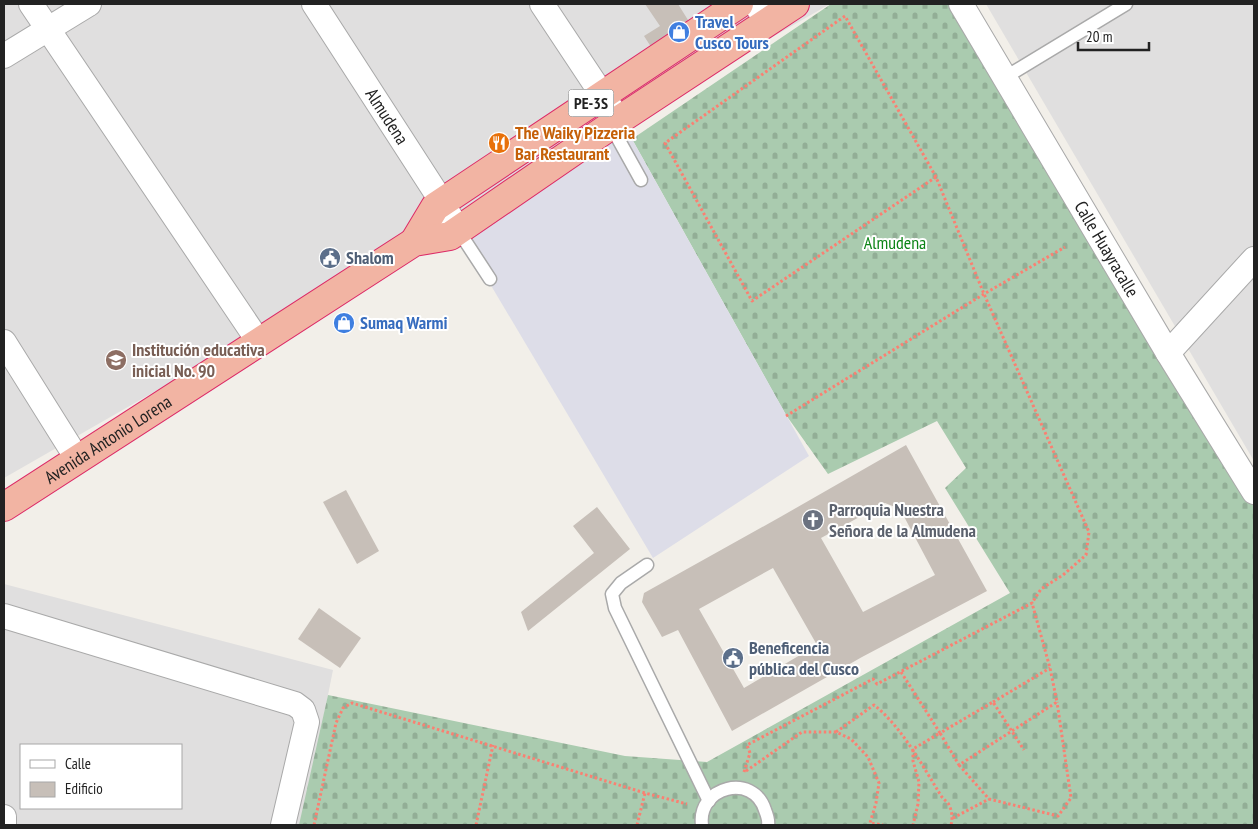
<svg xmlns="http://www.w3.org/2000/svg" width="1258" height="829" font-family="'PT Sans Narrow',sans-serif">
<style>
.residential{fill:#e0dfdf;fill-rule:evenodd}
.cemetery{fill:url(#cemetery-stones)}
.plaza{fill:#dddde8}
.building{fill:#c7bfb8;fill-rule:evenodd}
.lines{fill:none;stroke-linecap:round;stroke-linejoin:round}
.service-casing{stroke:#a9a9a9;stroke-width:15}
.minor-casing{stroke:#a9a9a9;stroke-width:26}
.trunk-casing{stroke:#dc2a67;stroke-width:30}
.path{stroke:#fa8072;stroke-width:3;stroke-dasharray:2.5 2.5;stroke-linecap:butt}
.service{stroke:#fff;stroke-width:12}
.minor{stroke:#fff;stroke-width:24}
.trunk{stroke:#f2b4a3;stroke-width:28}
.labels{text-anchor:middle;stroke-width:4;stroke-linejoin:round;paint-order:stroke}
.shield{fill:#fff;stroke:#646464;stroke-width:1}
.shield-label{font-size:16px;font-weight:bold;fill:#222}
.shop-label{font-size:18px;font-weight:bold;fill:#366cbe;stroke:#fff;text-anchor:start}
.street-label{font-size:18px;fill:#222;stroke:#fff}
.food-label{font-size:18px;font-weight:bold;fill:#c56008;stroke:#fff;text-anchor:start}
.park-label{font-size:18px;fill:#0c8416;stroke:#fff}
.service-label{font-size:18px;font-weight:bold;fill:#4e5e75;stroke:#fff;text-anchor:start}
.education-label{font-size:18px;font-weight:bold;fill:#785e54;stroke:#fff;text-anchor:start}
.worship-label{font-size:18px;font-weight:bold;fill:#5b616d;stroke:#fff;text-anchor:start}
</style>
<defs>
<pattern id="cemetery-stones" width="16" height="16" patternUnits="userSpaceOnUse" patternTransform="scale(1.25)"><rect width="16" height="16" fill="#aacbaf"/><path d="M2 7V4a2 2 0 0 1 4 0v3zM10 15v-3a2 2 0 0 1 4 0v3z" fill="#92ae96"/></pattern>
</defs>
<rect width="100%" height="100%" fill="#f2efe9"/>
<!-- residential -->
<g class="residential">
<path d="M4 4H830L4 478Z"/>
<path d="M986 4H1254V461Z"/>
<path d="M4 584 333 670 302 825H4ZM21 745H181V808H21Z"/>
</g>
<!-- cemetery -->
<path class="cemetery" d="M831 4H961L1254 497V825H299L328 695 625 756 707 762 1010 593 945 488 966 468 937 421 828 474 786 415 632 139Z"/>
<!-- plaza -->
<path class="plaza" d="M619 120 632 139 809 456 653 558 458 230Z"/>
<!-- building -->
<g class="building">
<path d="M645 4H678L693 28 655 53 644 36 660 26Z"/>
<path d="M906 445 987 591 862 657 732 731 678 630 662 637 642 602 644 593 782 516ZM885 503 900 509 935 575 863 612 821 538ZM773 568 817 645 744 688 699 609Z"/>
<path d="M346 490 379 551 357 564 323 502Z"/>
<path d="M597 507 630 549 528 631 521 612 594 553 573 526Z"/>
<path d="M319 608 361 638 340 668 298 639Z"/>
</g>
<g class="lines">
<!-- service casing -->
<g class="service-casing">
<g id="service">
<path d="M1004 78 1126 4"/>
<path d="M611 126 641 180"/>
<path d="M458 230 490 279"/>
<path d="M647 565 621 583 612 594 615 608 709 801"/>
<path d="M702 825C697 787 753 772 765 810 767 815 769 820 768 825"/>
</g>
</g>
<!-- minor casing -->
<g class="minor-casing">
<g id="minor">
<path d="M31 4 259 342"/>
<path id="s1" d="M314 4 442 202 458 230"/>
<path d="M542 4 619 120"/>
<path d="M755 4 768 22"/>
<path id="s2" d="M961 4 1168 353 1254 492"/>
<path d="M4 56 89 4"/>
<path d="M4 342 78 460"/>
<path d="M1168 353 1254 259"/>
<path d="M4 616 295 704 303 710 307 722 283 825"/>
<path d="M4 817V825"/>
</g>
</g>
<!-- trunk casing -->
<g class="trunk-casing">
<g id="trunk">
<path d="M414 242 435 207 739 4"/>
<path id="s3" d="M4 507 414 242 450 236 619 120 795 4"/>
</g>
</g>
<!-- path -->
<g class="path">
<path d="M936 177 752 301 665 143 845 16 936 177 984 294 1089 532 1086 555 1063 575 1041 589 1032 603"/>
<path d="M786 416 984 294 1065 247"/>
<path d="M901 672 940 733 993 702 1024 750"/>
<path d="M993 702 1050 668"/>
<path d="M836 732 874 705C901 726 922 765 940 794 942 798 945 800 948 803 952 810 953 818 951 825"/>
<path d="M959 765 989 799 1058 816 1071 798 1057 702"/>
<path d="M746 771 802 732H836L851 739 868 757 879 783 876 803 870 823 883 825"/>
<path d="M744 772 750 753 747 745 873 679 877 684 1032 603 1050 668 1057 702 959 765 940 733 913 749V761L919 782 918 804 913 825"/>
<path d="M953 818 989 799"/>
<path d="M314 825 336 723 343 708 352 703 645 793 687 804"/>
<path d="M476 825 493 745"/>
<path d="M637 825 645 793"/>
</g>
<!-- service -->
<use href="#service" class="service"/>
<!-- minor -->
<use href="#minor" class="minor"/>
<!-- trunk -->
<use href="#trunk" class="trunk"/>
</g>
<!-- icons -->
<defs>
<g id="shop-disc" transform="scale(1.125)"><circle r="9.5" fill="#3f7fe0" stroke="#fff"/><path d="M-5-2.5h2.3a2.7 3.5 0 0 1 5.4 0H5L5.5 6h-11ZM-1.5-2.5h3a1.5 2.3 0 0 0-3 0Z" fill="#fff"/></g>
<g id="restaurant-disc" transform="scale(1.125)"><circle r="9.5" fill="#e8710a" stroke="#fff"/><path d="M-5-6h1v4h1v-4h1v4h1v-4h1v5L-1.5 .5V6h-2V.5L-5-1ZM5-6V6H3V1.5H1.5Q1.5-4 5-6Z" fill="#fff"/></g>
<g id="civic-disc" transform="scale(1.125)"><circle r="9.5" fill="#5c6f8a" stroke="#fff"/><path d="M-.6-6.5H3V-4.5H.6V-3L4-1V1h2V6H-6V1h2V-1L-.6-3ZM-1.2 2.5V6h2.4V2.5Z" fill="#fff"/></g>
<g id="school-disc" transform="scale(1.125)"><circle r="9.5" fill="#8d6e63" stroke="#fff"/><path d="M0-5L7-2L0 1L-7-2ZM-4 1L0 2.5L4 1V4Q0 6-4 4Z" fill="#fff"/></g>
<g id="church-disc" transform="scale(1.125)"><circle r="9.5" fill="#6b7280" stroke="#fff"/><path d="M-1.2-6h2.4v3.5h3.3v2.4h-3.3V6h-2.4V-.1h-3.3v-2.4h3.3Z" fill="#fff"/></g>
</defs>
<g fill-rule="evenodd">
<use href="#shop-disc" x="679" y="32"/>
<use href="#restaurant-disc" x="499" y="143"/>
<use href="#civic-disc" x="330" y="258"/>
<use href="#shop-disc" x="344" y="323"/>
<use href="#school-disc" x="116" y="360"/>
<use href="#church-disc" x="813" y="520"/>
<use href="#civic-disc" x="733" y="658"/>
</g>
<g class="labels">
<!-- shield labels -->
<rect class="shield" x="568.5" y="89.5" width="45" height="27" rx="4"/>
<g class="shield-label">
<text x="591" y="109">PE-3S</text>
</g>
<!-- shop labels -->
<g class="shop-label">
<text x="695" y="28">Travel<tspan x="695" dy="21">Cusco Tours</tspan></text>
<text x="360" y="329">Sumaq Warmi</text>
</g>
<!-- street labels -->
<g class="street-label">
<text dy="6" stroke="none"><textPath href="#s1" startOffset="134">Almudena</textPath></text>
<text dy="6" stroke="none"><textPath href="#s2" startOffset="285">Calle Huayracalle</textPath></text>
<text dy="6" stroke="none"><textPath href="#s3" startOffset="124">Avenida Antonio Lorena</textPath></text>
</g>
<!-- food labels -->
<g class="food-label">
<text x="515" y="139">The Waiky Pizzeria<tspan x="515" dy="21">Bar Restaurant</tspan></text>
</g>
<!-- park labels -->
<g class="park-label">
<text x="895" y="249">Almudena</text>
</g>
<!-- service labels -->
<g class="service-label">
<text x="346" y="264">Shalom</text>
<text x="749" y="654">Beneficencia<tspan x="749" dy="21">pública del Cusco</tspan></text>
</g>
<!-- education labels -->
<g class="education-label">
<text x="132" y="356">Institución educativa<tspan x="132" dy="21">inicial No. 90</tspan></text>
</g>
<!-- worship labels -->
<g class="worship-label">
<text x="829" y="516">Parroquia Nuestra<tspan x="829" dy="21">Señora de la Almudena</tspan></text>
</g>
</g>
<!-- border -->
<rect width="1258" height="829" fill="none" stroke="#222222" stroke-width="10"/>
<!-- legend -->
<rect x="20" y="744" width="162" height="65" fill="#ffffff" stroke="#a7a7a7"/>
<rect x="30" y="760" width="25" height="8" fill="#ffffff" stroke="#a7a7a7"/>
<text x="65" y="769" font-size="15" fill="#222222">Calle</text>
<rect x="30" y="782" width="25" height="15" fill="#c7bfb8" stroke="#a7a7a7"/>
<text x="65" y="794" font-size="15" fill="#222222">Edificio</text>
<!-- scale -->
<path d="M1078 42v8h71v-8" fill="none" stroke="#222222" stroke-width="2.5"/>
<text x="1086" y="42" font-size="15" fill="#222222" stroke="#ffffff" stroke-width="4" paint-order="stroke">20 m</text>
</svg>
